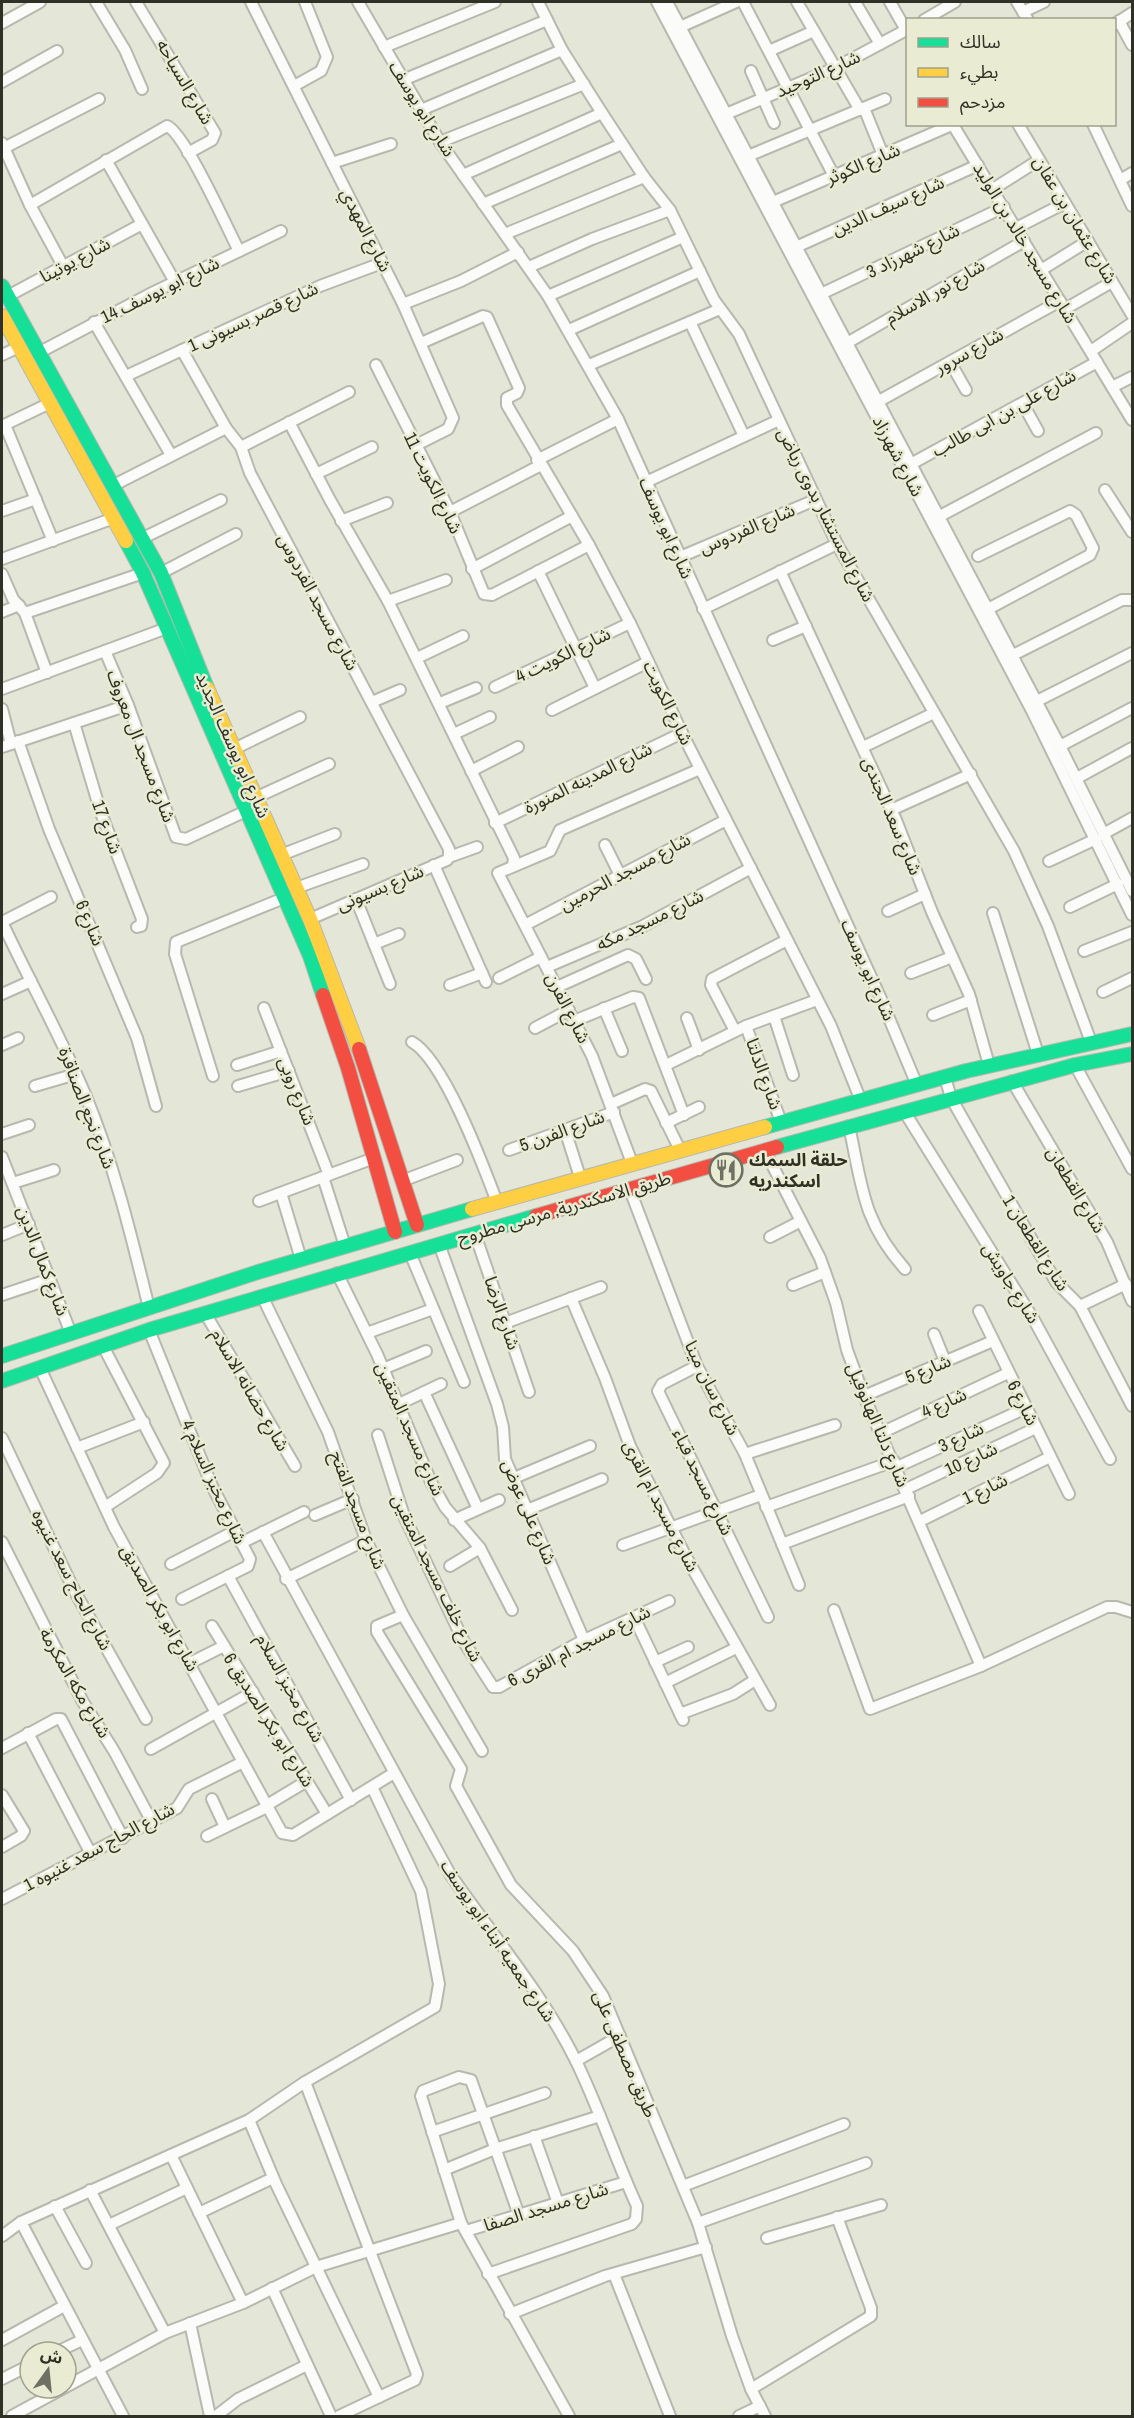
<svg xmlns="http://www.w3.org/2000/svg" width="1134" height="2418" font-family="'Archivo Narrow','Noto Sans Arabic',sans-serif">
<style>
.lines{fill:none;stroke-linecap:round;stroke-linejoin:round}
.street-casing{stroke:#b7b8ae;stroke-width:14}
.fast-casing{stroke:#b7b8ae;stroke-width:16}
.slow-casing{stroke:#b7b8ae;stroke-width:16}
.jam-casing{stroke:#b7b8ae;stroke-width:16}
.street{stroke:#fbfbf9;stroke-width:10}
.fast{stroke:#16e098;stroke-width:14}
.slow{stroke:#ffcf43;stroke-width:14}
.jam{stroke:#f24e42;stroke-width:14}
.labels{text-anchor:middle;stroke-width:5;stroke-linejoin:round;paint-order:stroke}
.street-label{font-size:18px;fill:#2f3026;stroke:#e9ecd2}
.poi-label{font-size:18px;font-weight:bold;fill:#2f3026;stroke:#e9ecd2;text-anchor:start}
</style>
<rect width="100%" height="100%" fill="#e4e6d8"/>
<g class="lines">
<!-- street casing -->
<g class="street-casing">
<g id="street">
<path d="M96 2 125 50 142 89"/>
<path d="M136 2 215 133 212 140 188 153"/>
<path d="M251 2 403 304 453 418 448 429 416 445"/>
<path d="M358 2 440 142 548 296 618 419 881 999 917 1085"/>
<path d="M538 2 562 50 602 113 644 177 670 210 714 300 739 334 837 544 1014 851 1048 926 1091 1042"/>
<path d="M657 2 1032 711 1132 915"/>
<path d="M667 2 1060 746 1132 891"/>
<path d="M743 2 834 176"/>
<path d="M797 2 860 110"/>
<path d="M855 2 880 44"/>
<path d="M890 2 906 30"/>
<path d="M1017 2 1028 20"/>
<path d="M1023 12 1044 2"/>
<path d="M924 20 955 2"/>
<path d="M1119 21 1132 45"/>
<path d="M2 23 40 2"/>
<path d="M1115 24 1132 13"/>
<path d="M680 27 736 2"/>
<path d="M384 47 495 2"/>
<path d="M769 51 814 31"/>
<path d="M751 71 774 123"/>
<path d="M403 80 547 20"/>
<path d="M2 82 57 51"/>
<path d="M294 86 321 71 327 57 305 2"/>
<path d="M864 108 883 155"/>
<path d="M421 110 562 50"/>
<path d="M726 114 835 68 908 29"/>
<path d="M1018 124 1132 315"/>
<path d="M1093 124 1132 206"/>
<path d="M953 125 1132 420"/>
<path d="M440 142 584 84"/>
<path d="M2 143 30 205 63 266"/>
<path d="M4 148 99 99"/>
<path d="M748 156 885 99"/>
<path d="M106 160 175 282"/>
<path d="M332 163 391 144"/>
<path d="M463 175 602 113"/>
<path d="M1120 180 1132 173"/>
<path d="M993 189 1039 160"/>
<path d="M773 202 954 124"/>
<path d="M483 204 622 144"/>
<path d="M30 205 167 126C185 133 228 230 239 251"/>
<path d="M1016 228 1065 203"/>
<path d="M505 234 644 177"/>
<path d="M796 247 978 165"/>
<path d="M529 267 592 239 670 210"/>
<path d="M1041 270 1088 241"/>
<path d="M821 294 1004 207"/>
<path d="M8 296 142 224"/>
<path d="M548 296 683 237"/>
<path d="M403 304 461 281 518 252"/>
<path d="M1065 309 1112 282"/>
<path d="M94 322 171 455"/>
<path d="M690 322 744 436"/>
<path d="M569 330 700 271"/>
<path d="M421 343 483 316 487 317 519 388 517 393 507 398V405L589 545 630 623 682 733 831 1026 861 1101"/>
<path d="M847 343 1024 241"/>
<path d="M182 350 226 428 241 447 250 473 449 849V857"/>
<path d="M1091 351 1132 323"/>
<path d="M40 352 154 292 281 231"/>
<path d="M2 355 19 347"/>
<path d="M950 362 966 390"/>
<path d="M376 365 450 512 484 594 492 595 589 545"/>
<path d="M589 365 720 309"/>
<path d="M126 376 320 286 382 263"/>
<path d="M1112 387 1132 377"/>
<path d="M879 401 1060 301"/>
<path d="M1023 404 1038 431"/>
<path d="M289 422 330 500 388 601 514 858 513 866"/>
<path d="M5 425 53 541"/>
<path d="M2 426 50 403"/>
<path d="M241 447 349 392"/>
<path d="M537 460 618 419"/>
<path d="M911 464 1097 362"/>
<path d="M316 474 372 447"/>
<path d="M646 482 779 420"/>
<path d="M114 485 226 428"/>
<path d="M1105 490 1132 532"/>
<path d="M2 511 36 499"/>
<path d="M450 512 541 465"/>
<path d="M940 516 1096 433"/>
<path d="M341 521 387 503"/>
<path d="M143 538 221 500"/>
<path d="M978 556 1070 511 1076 515 1093 548 1090 555 988 609"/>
<path d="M680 557 815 500"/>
<path d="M2 559 114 518"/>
<path d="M472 569 572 516"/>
<path d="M538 571 595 688"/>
<path d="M780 571 896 820 932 912 969 994 989 1065"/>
<path d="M161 573 236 534"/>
<path d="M2 574 13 599 25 613 47 673"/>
<path d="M388 601 446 580"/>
<path d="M703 609 837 544"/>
<path d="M2 612 19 605"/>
<path d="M25 613 143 573"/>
<path d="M773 640 806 626"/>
<path d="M105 651 128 705 176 837 186 839 246 811"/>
<path d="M1013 655 1122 600H1132"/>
<path d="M417 658 463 636"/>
<path d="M495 687 630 623"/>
<path d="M2 689 167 628"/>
<path d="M1037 701 1132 653"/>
<path d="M372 702 400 690"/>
<path d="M440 703 476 688"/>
<path d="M2 709 11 744"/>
<path d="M552 710 648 662"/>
<path d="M74 723 101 813 142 919 141 926 137 927"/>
<path d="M454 734 490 717"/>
<path d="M18 741 49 829 137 1038 156 1106"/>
<path d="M1060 746 1132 708"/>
<path d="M2 747 128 705"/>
<path d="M863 747 934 713"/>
<path d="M234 749 300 717"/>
<path d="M471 771 518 747"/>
<path d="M1077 778 1132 748"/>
<path d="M255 798 329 764"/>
<path d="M891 810 971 774"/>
<path d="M495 823 682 733"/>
<path d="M1105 833 1132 818"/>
<path d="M605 845 620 875"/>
<path d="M281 855 335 834"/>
<path d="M1049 861 1096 839"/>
<path d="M434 865 486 982"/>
<path d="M296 888 363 864"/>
<path d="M356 899 390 984"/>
<path d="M1070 907 1118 884"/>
<path d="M888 911 925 894"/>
<path d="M993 913 1038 1054"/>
<path d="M310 919 447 860 449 857 477 847"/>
<path d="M2 922C29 980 60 1035 85 1094 113 1161 131 1234 148 1304"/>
<path d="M2 922 51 897"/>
<path d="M525 925 726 820"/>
<path d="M374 944 399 934"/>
<path d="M1084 951 1132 932"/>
<path d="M547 967 643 926 751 868"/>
<path d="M911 973 952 957"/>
<path d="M499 978 541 957"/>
<path d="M450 985 482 973"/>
<path d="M557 987 628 955 636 959 646 979"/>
<path d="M1103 992 1132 978"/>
<path d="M2 994 31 981"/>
<path d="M264 1008 329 1175"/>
<path d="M604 1008 622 1051"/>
<path d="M933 1015 971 1000"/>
<path d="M774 1016 793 1075"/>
<path d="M687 1018 699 1050"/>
<path d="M574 1021 633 997 639 998 684 1115"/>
<path d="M746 1026 781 1122"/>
<path d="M535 1028 569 1010"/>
<path d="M735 1031 711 985 712 979 787 940"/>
<path d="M412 1042C444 1060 483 1165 497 1202"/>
<path d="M2 1045 18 1038"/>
<path d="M237 1065 281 1051"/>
<path d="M666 1065 746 1026 817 1000"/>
<path d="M1075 1065 1132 1169"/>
<path d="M213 1076 175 954 176 942 284 898"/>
<path d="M945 1077 951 1098 1056 1282 1080 1306 1132 1406"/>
<path d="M1012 1081 1107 1242 1132 1301"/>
<path d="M35 1086 76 1074"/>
<path d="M238 1086 289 1071"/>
<path d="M611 1104 645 1089 651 1091 680 1150"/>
<path d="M904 1111 1034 1320 1110 1459"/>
<path d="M666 1123 699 1107"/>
<path d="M849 1126C862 1185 862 1221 905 1269"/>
<path d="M565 1130 580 1177"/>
<path d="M2 1134 29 1125"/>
<path d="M509 1150 614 1112"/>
<path d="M765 1151 820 1258 836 1303 847 1350 864 1396 981 1666"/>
<path d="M2 1157 70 1331"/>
<path d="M632 1163 592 1056 498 873 550 851 560 830 700 769"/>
<path d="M323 1177 345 1246"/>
<path d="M402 1181 457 1160"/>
<path d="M13 1183 54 1170"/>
<path d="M630 1190 697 1366 745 1454 799 1585"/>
<path d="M281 1193 301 1259"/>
<path d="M259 1201 374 1158"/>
<path d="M475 1234 529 1392"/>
<path d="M2 1235 29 1224"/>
<path d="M770 1237 801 1221"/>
<path d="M439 1244 497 1404 503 1427 505 1459 584 1640"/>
<path d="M410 1253 464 1382"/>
<path d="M337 1273 377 1354 431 1482 445 1507 480 1548 512 1610"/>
<path d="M793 1285 825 1272"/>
<path d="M2 1295 50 1279"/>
<path d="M262 1296 328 1432 366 1540 403 1615 482 1751"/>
<path d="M571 1298 605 1378 630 1446 685 1555 770 1705"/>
<path d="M1080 1306 1126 1284"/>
<path d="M979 1311 1069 1494"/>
<path d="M205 1313 295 1466"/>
<path d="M505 1323 601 1287"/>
<path d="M149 1330 212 1486 250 1559 248 1566 182 1599"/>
<path d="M367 1333 433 1309"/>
<path d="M934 1334 945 1361"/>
<path d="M103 1346 164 1463 157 1473 105 1507"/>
<path d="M697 1366 662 1384 658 1391 768 1617"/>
<path d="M40 1368 114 1527 282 1833 293 1835 394 1773"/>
<path d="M383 1369 426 1351"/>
<path d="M424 1392 478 1509"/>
<path d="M864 1396 993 1341"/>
<path d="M397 1405 441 1384"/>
<path d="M881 1433 1008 1373"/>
<path d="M378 1435 404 1516 464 1642 493 1687H499L584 1640 669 1601"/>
<path d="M2 1438 74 1590 146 1719"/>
<path d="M77 1448 144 1422"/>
<path d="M745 1454 835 1425"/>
<path d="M897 1467 1026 1408"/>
<path d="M514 1478 590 1446"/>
<path d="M906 1489 1036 1428"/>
<path d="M766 1507 894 1461"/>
<path d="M527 1510 602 1479"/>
<path d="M315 1515 353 1499"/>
<path d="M454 1520 499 1500"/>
<path d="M920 1521 1050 1457"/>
<path d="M263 1532 450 1874C493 1936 543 1994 576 2061 599 2108 615 2158 637 2206L636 2219 632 2224 488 2274"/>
<path d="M2 1542 83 1702 114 1751 152 1822"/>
<path d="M241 1543 304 1512"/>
<path d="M782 1544 909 1496"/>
<path d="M623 1545 761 1495"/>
<path d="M171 1564 235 1531"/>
<path d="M450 1566 480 1548"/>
<path d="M228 1576 351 1800"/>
<path d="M286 1579 366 1540"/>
<path d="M834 1610 870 1709 981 1666 1107 1607H1116L1132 1612"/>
<path d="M403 1615 377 1626V1632L461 1769 456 1786 511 1885 573 1951 603 1996 698 2223 732 2336 751 2389 765 2416"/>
<path d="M634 1617 683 1720"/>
<path d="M212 1626 327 1814"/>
<path d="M655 1662 688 1647"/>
<path d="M190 1663 224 1646"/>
<path d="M665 1683 736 1648"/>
<path d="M680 1714 733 1694 755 1680"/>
<path d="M28 1733 91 1854"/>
<path d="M2 1748 56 1719H61L123 1838"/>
<path d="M151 1749 253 1692"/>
<path d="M2 1795 24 1831 21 1836 2 1847"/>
<path d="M212 1799 225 1827"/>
<path d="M267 1805 307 1781"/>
<path d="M207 1836 267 1807"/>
<path d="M2 1899 177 1808 189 1789 243 1762"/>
<path d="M576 2061 620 2036"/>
<path d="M305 2082 417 2374 415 2380 339 2416"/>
<path d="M249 2120 276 2184 379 2397"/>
<path d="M432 2132 545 2093"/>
<path d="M534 2136 558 2203"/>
<path d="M171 2155 243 2303"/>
<path d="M444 2170 495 2149 600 2116"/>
<path d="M683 2186 844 2124"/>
<path d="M90 2190 165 2333"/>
<path d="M55 2206 86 2263"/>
<path d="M199 2213 273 2178"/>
<path d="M519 2215 471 2080 459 2077 423 2091 421 2096 461 2223 569 2416"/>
<path d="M21 2222 123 2416"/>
<path d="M698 2223 866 2163"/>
<path d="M109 2225 187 2188"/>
<path d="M466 2231 626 2182"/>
<path d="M2 2236 21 2222 249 2120 305 2082 435 2007 439 1984 421 1891 372 1787"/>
<path d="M767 2238 881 2205"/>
<path d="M614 2274 670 2416"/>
<path d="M272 2288 331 2416"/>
<path d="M510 2314 605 2276 706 2247"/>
<path d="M190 2323 210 2416"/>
<path d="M2 2340 64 2306"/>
<path d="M57 2352 82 2340"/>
<path d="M2 2379 30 2365"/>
<path d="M751 2389 871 2316V2308L837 2217"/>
<path d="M12 2416 165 2333 243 2303 316 2267 461 2223"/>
<path d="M216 2416 238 2399 307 2365"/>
<path d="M739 2416 760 2406"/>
</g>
</g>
<!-- fast casing -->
<g class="fast-casing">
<g id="fast">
<path d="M2 286 161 573 207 688"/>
<path d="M126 541 143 573 310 956 323 995"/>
<path d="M765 1127 966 1071 1132 1034"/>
<path d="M777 1147 1075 1065 1132 1054"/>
<path d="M2 1356 258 1272 472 1209"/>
<path d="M2 1381 149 1330 536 1216"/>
</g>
</g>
<!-- slow casing -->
<g class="slow-casing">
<g id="slow">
<path d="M2 316 126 541"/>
<path d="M207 688 310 919 359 1049"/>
<path d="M472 1209 765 1127"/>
</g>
</g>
<!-- jam casing -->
<g class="jam-casing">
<g id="jam">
<path d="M323 995 348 1068 395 1232"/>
<path d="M359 1049 417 1225"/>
<path d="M536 1216 777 1147"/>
</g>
</g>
<!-- street -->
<use href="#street" class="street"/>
<!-- fast -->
<use href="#fast" class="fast"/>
<!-- slow -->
<use href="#slow" class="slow"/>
<!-- jam -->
<use href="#jam" class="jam"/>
</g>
<!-- icons -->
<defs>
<g id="restaurant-ring" transform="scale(1.725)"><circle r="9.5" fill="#e9ecd2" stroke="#6e7064" stroke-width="1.5"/><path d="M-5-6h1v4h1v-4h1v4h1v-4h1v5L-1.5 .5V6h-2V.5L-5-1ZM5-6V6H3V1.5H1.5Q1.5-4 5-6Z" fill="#6e7064"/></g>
</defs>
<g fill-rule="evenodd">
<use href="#restaurant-ring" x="726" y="1170"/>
</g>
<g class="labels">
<!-- street labels -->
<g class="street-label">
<text transform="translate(818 74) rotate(-24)" y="6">شارع التوحيد</text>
<text transform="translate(185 82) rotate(60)" y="6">شارع السياحه</text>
<text transform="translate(422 109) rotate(58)" y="6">شارع ابو يوسف</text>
<text transform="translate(863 164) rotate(-23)" y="6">شارع الكوثر</text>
<text transform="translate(888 206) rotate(-24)" y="6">شارع سيف الدين</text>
<text transform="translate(1075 220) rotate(59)" y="6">شارع عثمان بن عفان</text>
<text transform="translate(366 230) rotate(63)" y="6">شارع المهدي</text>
<text transform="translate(1025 243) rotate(59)" y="6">شارع مسجد خالد بن الوليد</text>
<text transform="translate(913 251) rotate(-26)" y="6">شارع شهرزاد 3</text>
<text transform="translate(75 260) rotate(-28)" y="6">شارع يوتينا</text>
<text transform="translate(160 290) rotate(-26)" y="6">شارع ابو يوسف 14</text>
<text transform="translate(935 292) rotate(-30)" y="6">شارع نور الاسلام</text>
<text transform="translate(253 317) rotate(-25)" y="6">شارع قصر بسيونى 1</text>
<text transform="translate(969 351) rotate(-29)" y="6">شارع سرور</text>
<text transform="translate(1004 413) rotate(-29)" y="6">شارع على بن ابى طالب</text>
<text transform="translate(898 456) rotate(62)" y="6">شارع شهرزاد</text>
<text transform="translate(433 483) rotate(64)" y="6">شارع الكويت 11</text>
<text transform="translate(826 515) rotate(63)" y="6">شارع المستشار بدوى رياض</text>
<text transform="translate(666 528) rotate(66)" y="6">شارع ابو يوسف</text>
<text transform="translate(747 529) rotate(-23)" y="6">شارع الفردوس</text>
<text transform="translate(318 602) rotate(62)" y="6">شارع مسجد الفردوس</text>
<text transform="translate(563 655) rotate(-26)" y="6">شارع الكويت 4</text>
<text transform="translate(668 703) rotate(64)" y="6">شارع الكويت</text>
<text transform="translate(233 745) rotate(66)" y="6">شارع ابو يوسف الجديد</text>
<text transform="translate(141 746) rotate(69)" y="6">شارع مسجد ال معروف</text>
<text transform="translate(588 778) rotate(-26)" y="6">شارع المدينه المنورة</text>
<text transform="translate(892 816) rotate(67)" y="6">شارع سعد الجندى</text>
<text transform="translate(107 827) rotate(70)" y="6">شارع 17</text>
<text transform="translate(625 872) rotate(-28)" y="6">شارع مسجد الحرمين</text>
<text transform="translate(380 888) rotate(-23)" y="6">شارع بسيونى</text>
<text transform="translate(650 920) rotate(-26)" y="6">شارع مسجد مكه</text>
<text transform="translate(90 923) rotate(67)" y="6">شارع 6</text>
<text transform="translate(868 970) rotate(66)" y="6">شارع ابو يوسف</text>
<text transform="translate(568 1008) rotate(63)" y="6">شارع الفرن</text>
<text transform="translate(764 1074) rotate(70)" y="6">شارع الدلتا</text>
<text transform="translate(297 1091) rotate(68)" y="6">شارع روبى</text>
<text transform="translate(87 1108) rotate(69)" y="6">شارع نجع الصناقرة</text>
<text transform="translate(562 1131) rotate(-20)" y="6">شارع الفرن 5</text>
<text transform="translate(1076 1190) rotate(59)" y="6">شارع القطعان</text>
<text transform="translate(564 1208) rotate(-16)" y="6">طريق الاسكندرية, مرسى مطروح</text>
<text transform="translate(1036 1243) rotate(58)" y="6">شارع القطعان 1</text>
<text transform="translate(43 1261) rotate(69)" y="6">شارع كمال الدين</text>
<text transform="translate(1011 1283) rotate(58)" y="6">شارع جاويش</text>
<text transform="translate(502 1313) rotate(71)" y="6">شارع الرضا</text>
<text transform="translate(928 1369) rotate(-23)" y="6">شارع 5</text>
<text transform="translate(712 1388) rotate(64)" y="6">شارع سان مينا</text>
<text transform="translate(250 1390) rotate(60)" y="6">شارع حضانه الاسلام</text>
<text transform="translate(944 1403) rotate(-25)" y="6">شارع 4</text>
<text transform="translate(1023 1403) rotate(63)" y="6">شارع 6</text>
<text transform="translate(878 1425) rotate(67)" y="6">شارع دلتا الهانوفيل</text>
<text transform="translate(410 1429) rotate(66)" y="6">شارع مسجد المتقين</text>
<text transform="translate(961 1437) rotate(-25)" y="6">شارع 3</text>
<text transform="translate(971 1459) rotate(-25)" y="6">شارع 10</text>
<text transform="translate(214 1482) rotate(66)" y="6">شارع مخبز السلام 4</text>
<text transform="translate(703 1482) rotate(64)" y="6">شارع مسجد قباء</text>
<text transform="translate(985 1489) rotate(-26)" y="6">شارع 1</text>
<text transform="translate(661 1506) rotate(63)" y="6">شارع مسجد ام القرى</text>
<text transform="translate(358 1510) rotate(69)" y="6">شارع مسجد الفتح</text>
<text transform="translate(529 1512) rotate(67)" y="6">شارع على عوض</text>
<text transform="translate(437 1578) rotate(64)" y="6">شارع خلف مسجد المتقين</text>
<text transform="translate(72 1580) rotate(63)" y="6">شارع الحاج سعد غنيوه</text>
<text transform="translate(160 1608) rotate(61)" y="6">شارع ابو بكر الصديق</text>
<text transform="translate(579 1646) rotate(-27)" y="6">شارع مسجد ام القرى 6</text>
<text transform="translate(75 1683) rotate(60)" y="6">شارع مكه المكرمة</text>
<text transform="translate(290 1688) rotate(61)" y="6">شارع مخبز السلام</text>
<text transform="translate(269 1720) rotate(58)" y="6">شارع ابو بكر الصديق 6</text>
<text transform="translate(99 1847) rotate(-28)" y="6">شارع الحاج سعد غنيوه 1</text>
<text transform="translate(498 1941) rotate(56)" y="6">شارع جمعيه أبناء ابو يوسف</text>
<text transform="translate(625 2054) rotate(67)" y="6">طريق مصطفى على</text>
<text transform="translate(546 2207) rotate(-17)" y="6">شارع مسجد الصفا</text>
</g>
<!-- poi labels -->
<g class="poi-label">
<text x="749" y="1166">حلقة السمك<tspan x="749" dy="21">اسكندريه</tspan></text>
</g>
</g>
<!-- border -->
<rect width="1134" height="2418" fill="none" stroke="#2f3026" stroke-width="6"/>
<!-- legend -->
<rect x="906" y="18" width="210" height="108" fill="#e9ecd2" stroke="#9fa18d" stroke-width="1.5"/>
<rect x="918" y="38" width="30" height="9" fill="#16e098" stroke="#9fa18d" stroke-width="1.5"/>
<text x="960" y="48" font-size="18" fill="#2f3026">سالك</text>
<rect x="918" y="68" width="30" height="9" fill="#ffcf43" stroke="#9fa18d" stroke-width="1.5"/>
<text x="960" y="78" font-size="18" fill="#2f3026">بطيء</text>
<rect x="918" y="98" width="30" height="9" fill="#f24e42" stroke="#9fa18d" stroke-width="1.5"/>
<text x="960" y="108" font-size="18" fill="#2f3026">مزدحم</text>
<!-- north arrow -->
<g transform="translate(48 2370) rotate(15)"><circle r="28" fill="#e9ecd2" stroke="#9fa18d" stroke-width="1.5"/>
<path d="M0-4.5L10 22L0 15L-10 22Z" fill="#6e7064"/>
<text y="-9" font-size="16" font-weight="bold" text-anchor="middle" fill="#2f3026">ش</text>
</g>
</svg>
